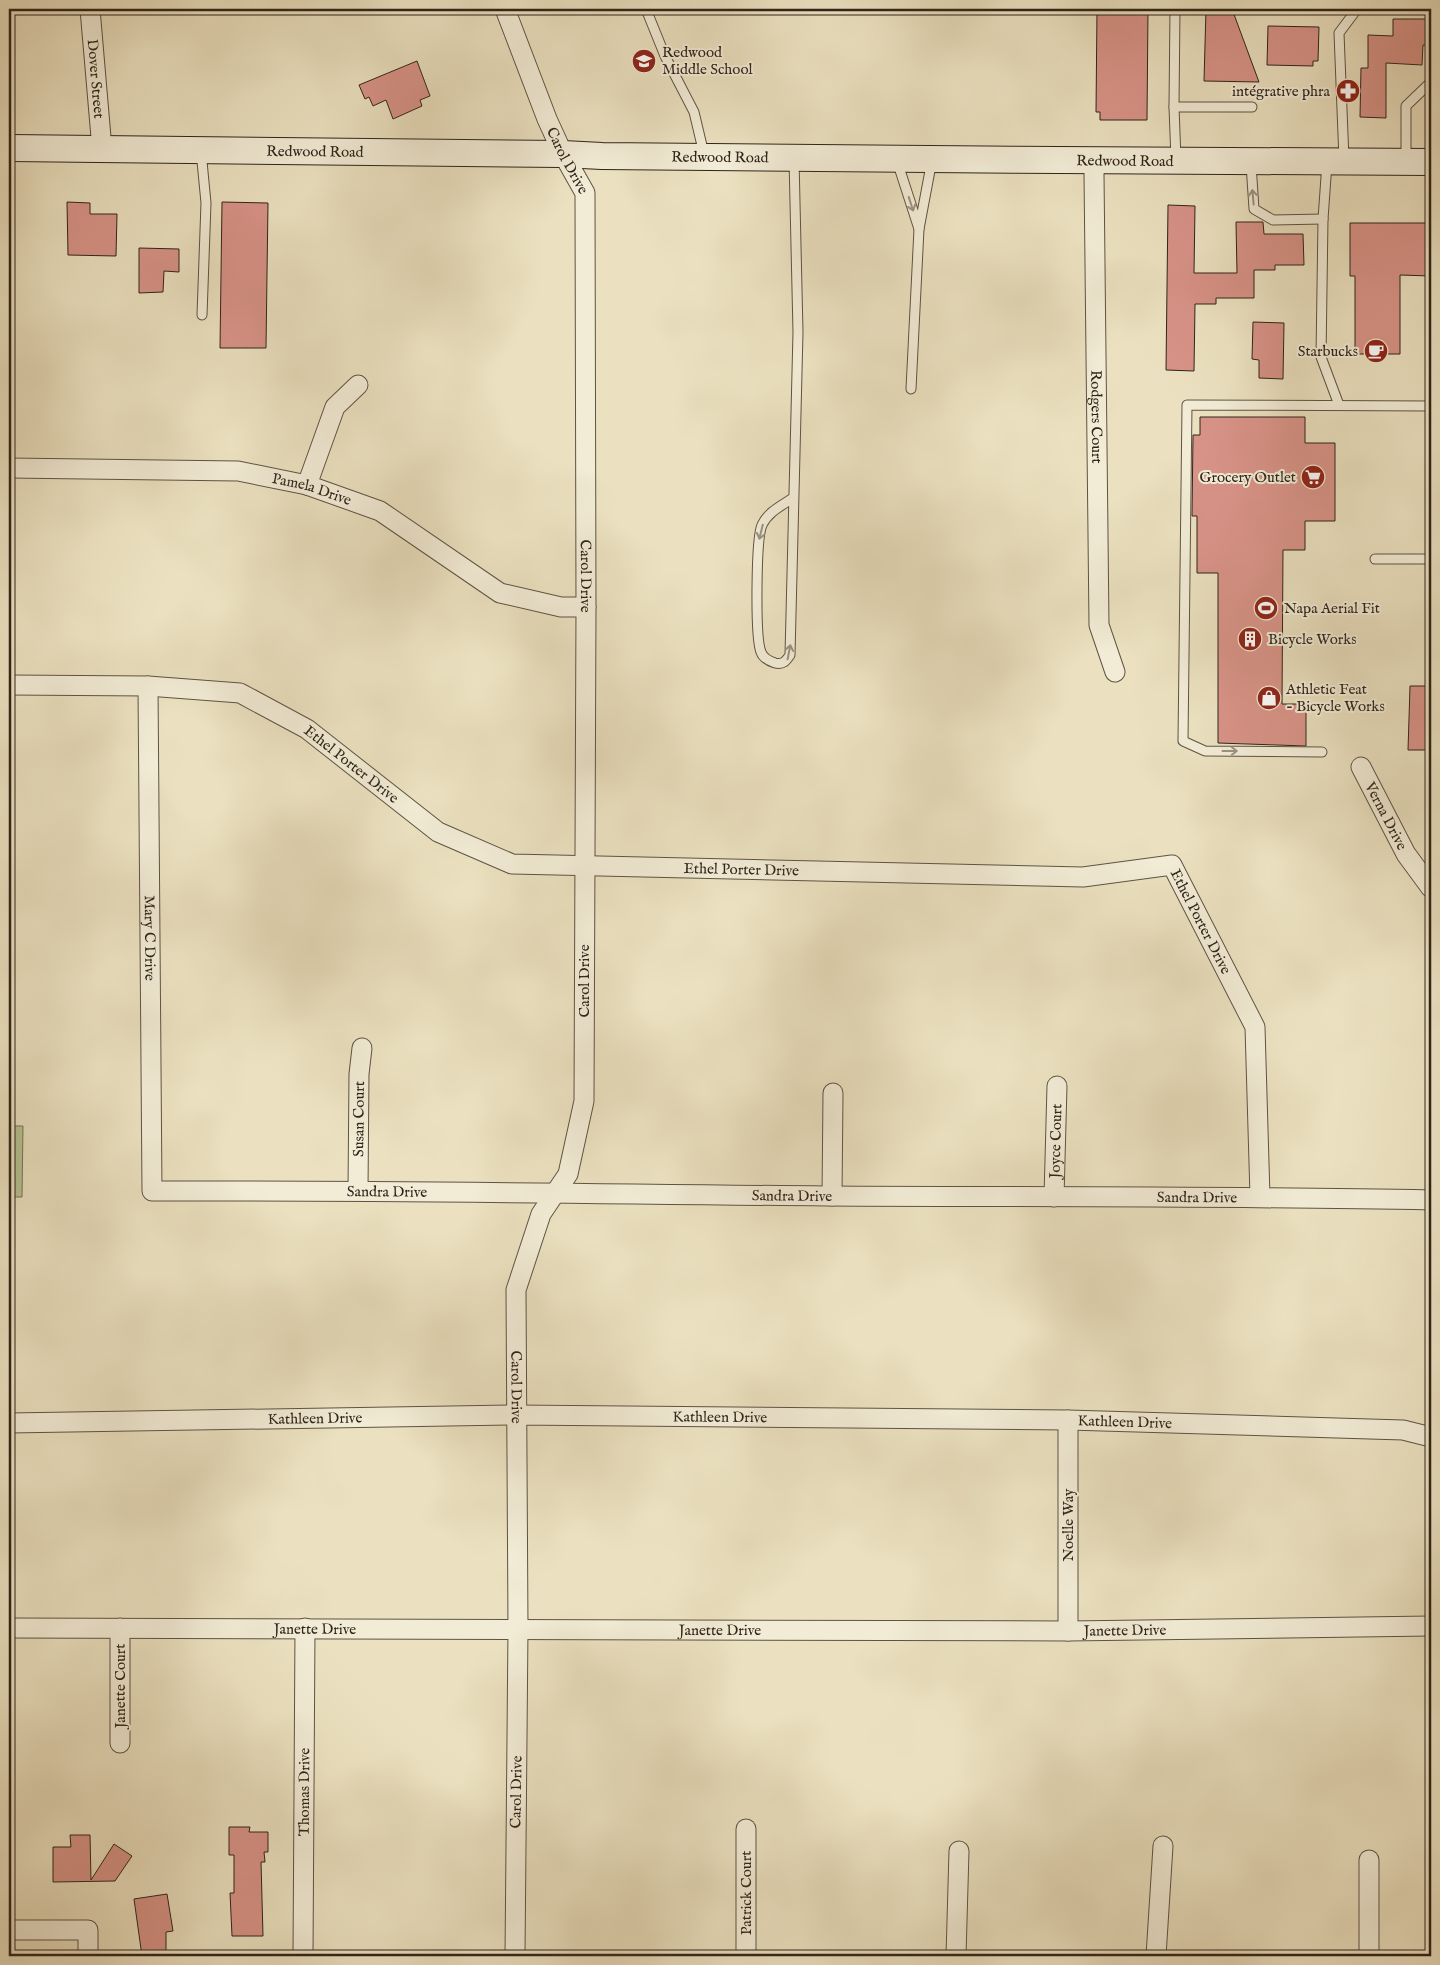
<svg xmlns="http://www.w3.org/2000/svg" width="1440" height="1965" font-family="'IM FELL English',serif">
<style>
.green{fill:#b6c393;stroke:#727457}
.building{fill:#d89388;stroke:#2f241b}
.lines{fill:none;stroke-linecap:round;stroke-linejoin:round}
.service-casing{stroke:#5e5344;stroke-width:11}
.minor-casing{stroke:#5e5344;stroke-width:21}
.secondary-casing{stroke:#2f241b;stroke-width:28}
.service{stroke:#f2ecd6;stroke-width:9}
.minor{stroke:#f2ecd6;stroke-width:19}
.secondary{stroke:#f2ecd6;stroke-width:26}
.oneway{stroke:#9a9282}
.labels{text-anchor:middle;stroke-width:4;stroke-linejoin:round;paint-order:stroke}
.poi-label{font-size:15px;fill:#2f241b;stroke:#f2ecd6;text-anchor:start}
.street-label{font-size:15px;fill:#2f241b;stroke:#f2ecd6}
</style>
<rect width="100%" height="100%" fill="#ebe1c0"/>
<filter id="stains"><feTurbulence type="fractalNoise" baseFrequency=".004" numOctaves="4"/><feColorMatrix values="0 0 0 0 .2 0 0 0 0 .09 0 0 0 0 .02 0 0 0 .5 -.17"/></filter>
<radialGradient id="worn" r=".72"><stop offset=".6" stop-color="#630" stop-opacity="0"/><stop offset="1" stop-color="#630" stop-opacity=".3"/></radialGradient>
<!-- green -->
<path class="green" d="M9 1126H23L22 1197H9Z"/>
<!-- building -->
<g class="building">
<path d="M1097 9H1148L1147 120H1100V112H1096Z"/>
<path d="M1206 9H1232L1259 82 1204 81Z"/>
<path d="M1393 19H1431V45H1423L1422 65 1386 63V118L1360 117 1361 68H1368V35L1393 36Z"/>
<path d="M1268 26 1319 27 1318 61H1313V66L1267 65Z"/>
<path d="M417 61 430 96 420 100 422 106 393 119 386 100 373 106 369 97 365 99 359 85Z"/>
<path d="M67 202 90 203V214H117L116 256 68 255Z"/>
<path d="M222 202 268 203 266 348H220Z"/>
<path d="M1168 205 1195 206 1194 273H1237L1236 222H1263L1264 234H1303L1304 265H1275V270H1254V298H1216V304H1195L1194 371 1166 370Z"/>
<path d="M1350 223H1431V276L1400 275V354H1355V276H1350Z"/>
<path d="M139 248 179 249V272L164 271 163 292 139 293Z"/>
<path d="M1253 322 1284 323 1283 379 1259 378V360L1252 359Z"/>
<path d="M1200 417H1305V443H1335V521H1305V550H1283L1282 704H1306V746L1218 743V573H1197V516H1192L1193 435H1200Z"/>
<path d="M1410 686H1431V750H1408Z"/>
<path d="M229 1827H250L249 1832H268V1852H264L265 1862H261L263 1936H232L230 1893H234V1855H229Z"/>
<path d="M70 1835H90L91 1880 114 1844 132 1856 115 1881 53 1882V1847H71Z"/>
<path d="M167 1894 173 1931 166 1932V1956H142L134 1899Z"/>
</g>
<g class="lines">
<!-- service casing -->
<g class="service-casing">
<g id="service">
<path d="M646 9 665 56 694 112 704 154"/>
<path d="M1175 9 1174 107 1176 160"/>
<path d="M1174 107H1252"/>
<path d="M201 151 206 203 202 315"/>
<path d="M1344 160 1339 33 1357 9"/>
<path d="M1406 160V106L1431 82"/>
<path d="M897 161 919 229 932 160"/>
<path d="M1327 163 1323 219 1321 357 1339 405"/>
<path d="M1251 164 1254 209 1273 220 1323 219"/>
<path d="M911 389 919 229"/>
<path d="M793 498C781 506 768 512 762 525 756 538 755 638 761 652 763 658 769 661 775 663 783 665 786 661 790 655L798 332 794 159"/>
<path d="M1375 559H1431"/>
<path d="M1322 752 1205 751 1183 741 1187 405 1431 406"/>
</g>
</g>
<!-- minor casing -->
<g class="minor-casing">
<g id="minor">
<path id="s1" d="M90 9 102 149"/>
<path id="s2" d="M505 9 547 119 563 154 585 193 586 607 584 1101 568 1174 541 1214 516 1290 518 1628 515 1956"/>
<path id="s3" d="M1096 159 1094 174 1099 625 1115 672"/>
<path id="s4" d="M9 468 238 471 307 485 380 511 500 593 561 607H586"/>
<path d="M307 485 335 407 358 385"/>
<path id="s5" d="M9 685 148 686 240 693 307 729 438 832 512 864 1083 877 1172 865 1255 1027 1260 1197"/>
<path id="s6" d="M148 686 152 1191C377 1190 602 1194 827 1196 1028 1197 1230 1196 1431 1200"/>
<path id="s7" d="M1361 767 1406 854 1431 888"/>
<path id="s8" d="M358 1190 359 1074 362 1048"/>
<path d="M832 1196 833 1093"/>
<path id="s9" d="M1054 1197 1057 1086"/>
<path id="s10" d="M9 1423 516 1415 1068 1420 1403 1430 1431 1437"/>
<path id="s11" d="M9 1628 1068 1631 1431 1626"/>
<path d="M1068 1631V1420"/>
<path d="M120 1743V1628"/>
<path d="M746 1829V1956"/>
<path d="M9 1930H88V1956"/>
<path id="s12" d="M303 1956 305 1628"/>
<path d="M956 1956 959 1851"/>
<path d="M1156 1956 1163 1846"/>
<path d="M1369 1956V1860"/>
</g>
</g>
<!-- secondary casing -->
<g class="secondary-casing">
<g id="secondary">
<path id="s13" d="M9 148 563 154 602 156C878 158 1155 162 1431 162"/>
</g>
</g>
<!-- service -->
<use href="#service" class="service"/>
<!-- minor -->
<use href="#minor" class="minor"/>
<!-- secondary -->
<use href="#secondary" class="secondary"/>
</g>
<!-- one-way arrows -->
<defs><path id="oneway-shaft" d="M-6 0H5M1.5-3L5.5 0L1.5 3" fill="none" stroke-width="1.6" stroke-linecap="round" stroke-linejoin="round" transform="scale(1.25)"/></defs>
<g class="oneway">
<use href="#oneway-shaft" transform="translate(1253 197) rotate(-95)"/>
<use href="#oneway-shaft" transform="translate(911 204) rotate(72)"/>
<use href="#oneway-shaft" transform="translate(761 532) rotate(104)"/>
<use href="#oneway-shaft" transform="translate(789 652) rotate(-79)"/>
<use href="#oneway-shaft" transform="translate(1230 751)"/>
</g>
<!-- icons -->
<defs>
<g id="school-disc" transform="scale(1.25)"><circle r="9.5" fill="#8f2418" stroke="#f2ecd6"/><path d="M0-5L7-2L0 1L-7-2ZM-4 1L0 2.5L4 1V4Q0 6-4 4Z" fill="#fff"/></g>
<g id="pharmacy-disc" transform="scale(1.25)"><circle r="9.5" fill="#8f2418" stroke="#f2ecd6"/><path d="M-2-6h4v4h4v4h-4v4h-4v-4h-4v-4h4Z" fill="#fff"/></g>
<g id="cafe-disc" transform="scale(1.25)"><circle r="9.5" fill="#8f2418" stroke="#f2ecd6"/><path d="M-5.5-4.5H6V0H3Q3 3.5 0 3.5H-2.5Q-5.5 3.5-5.5 0ZM3-3.2v2h1.7v-2ZM-6 4.5H4V6H-6Z" fill="#fff"/></g>
<g id="supermarket-disc" transform="scale(1.25)"><circle r="9.5" fill="#8f2418" stroke="#f2ecd6"/><path d="M-6-5.5h2.5l.6 2H6L4.5 2H-2.5L-4.4-4H-6ZM-1.5 3.2a1.3 1.3 0 1 0 .1 0ZM3 3.2a1.3 1.3 0 1 0 .1 0Z" fill="#fff"/></g>
<g id="stadium-disc" transform="scale(1.25)"><circle r="9.5" fill="#8f2418" stroke="#f2ecd6"/><path d="M0-5a6.5 5 0 1 0 0 10a6.5 5 0 1 0 0-10ZM-3.5-1.8h7v3.6h-7Z" fill="#fff"/></g>
<g id="building-disc" transform="scale(1.25)"><circle r="9.5" fill="#8f2418" stroke="#f2ecd6"/><path d="M-4-6H4V6H1V3H-1V6H-4ZM-2.5-4.3h1.7v1.8h-1.7ZM.8-4.3h1.7v1.8H.8ZM-2.5-1h1.7V.8h-1.7ZM.8-1h1.7V.8H.8Z" fill="#fff"/></g>
<g id="shop-disc" transform="scale(1.25)"><circle r="9.5" fill="#8f2418" stroke="#f2ecd6"/><path d="M-5-2.5h2.3a2.7 3.5 0 0 1 5.4 0H5L5.5 6h-11ZM-1.5-2.5h3a1.5 2.3 0 0 0-3 0Z" fill="#fff"/></g>
</defs>
<g fill-rule="evenodd">
<use href="#school-disc" x="644" y="61"/>
<use href="#pharmacy-disc" x="1348" y="91"/>
<use href="#cafe-disc" x="1376" y="351"/>
<use href="#supermarket-disc" x="1313" y="477"/>
<use href="#stadium-disc" x="1266" y="608"/>
<use href="#building-disc" x="1250" y="639"/>
<use href="#shop-disc" x="1269" y="698"/>
</g>
<g class="labels">
<!-- poi labels -->
<g class="poi-label">
<text x="662" y="57">Redwood<tspan x="662" dy="17">Middle School</tspan></text>
<text x="1330" y="96" text-anchor="end">intégrative phra</text>
<text x="1358" y="356" text-anchor="end">Starbucks</text>
<text x="1296" y="482" text-anchor="end">Grocery Outlet</text>
<text x="1284" y="613">Napa Aerial Fit</text>
<text x="1268" y="644">Bicycle Works</text>
<text x="1286" y="694">Athletic Feat<tspan x="1286" dy="17">- Bicycle Works</tspan></text>
</g>
<!-- street labels -->
<g class="street-label">
<text dy="5" stroke="none"><textPath href="#s1" startOffset="70">Dover Street</textPath></text>
<text dy="5" stroke="none"><textPath href="#s13" startOffset="306">Redwood Road</textPath></text>
<text dy="5" stroke="none"><textPath href="#s13" startOffset="711">Redwood Road</textPath></text>
<text dy="5" stroke="none"><textPath href="#s2" startOffset="164">Carol Drive</textPath></text>
<text dy="5" stroke="none"><textPath href="#s13" startOffset="1116">Redwood Road</textPath></text>
<text dy="5" stroke="none"><textPath href="#s3" startOffset="258">Rodgers Court</textPath></text>
<text dy="5" stroke="none"><textPath href="#s4" startOffset="305">Pamela Drive</textPath></text>
<text dy="5" stroke="none"><textPath href="#s2" startOffset="584">Carol Drive</textPath></text>
<text dy="5" stroke="none"><textPath href="#s5" startOffset="364">Ethel Porter Drive</textPath></text>
<text dy="5" stroke="none"><textPath href="#s7" startOffset="55">Verna Drive</textPath></text>
<text dy="5" stroke="none"><textPath href="#s5" startOffset="784">Ethel Porter Drive</textPath></text>
<text dy="5" stroke="none"><textPath href="#s5" startOffset="1279">Ethel Porter Drive</textPath></text>
<text dy="5" stroke="none"><textPath href="#s6" startOffset="252">Mary C Drive</textPath></text>
<text transform="translate(584 981) rotate(-90)" y="5">Carol Drive</text>
<text dy="5" stroke="none"><textPath href="#s8" startOffset="71">Susan Court</textPath></text>
<text dy="5" stroke="none"><textPath href="#s9" startOffset="56">Joyce Court</textPath></text>
<text dy="5" stroke="none"><textPath href="#s6" startOffset="740">Sandra Drive</textPath></text>
<text dy="5" stroke="none"><textPath href="#s6" startOffset="1145">Sandra Drive</textPath></text>
<text dy="5" stroke="none"><textPath href="#s6" startOffset="1550">Sandra Drive</textPath></text>
<text dy="5" stroke="none"><textPath href="#s2" startOffset="1409">Carol Drive</textPath></text>
<text dy="5" stroke="none"><textPath href="#s10" startOffset="711">Kathleen Drive</textPath></text>
<text dy="5" stroke="none"><textPath href="#s10" startOffset="306">Kathleen Drive</textPath></text>
<text dy="5" stroke="none"><textPath href="#s10" startOffset="1116">Kathleen Drive</textPath></text>
<text transform="translate(1068 1525) rotate(-90)" y="5">Noelle Way</text>
<text dy="5" stroke="none"><textPath href="#s11" startOffset="306">Janette Drive</textPath></text>
<text dy="5" stroke="none"><textPath href="#s11" startOffset="711">Janette Drive</textPath></text>
<text dy="5" stroke="none"><textPath href="#s11" startOffset="1116">Janette Drive</textPath></text>
<text transform="translate(120 1686) rotate(-90)" y="5">Janette Court</text>
<text dy="5" stroke="none"><textPath href="#s12" startOffset="164">Thomas Drive</textPath></text>
<text transform="translate(516 1792) rotate(-89)" y="5">Carol Drive</text>
<text transform="translate(746 1893) rotate(-90)" y="5">Patrick Court</text>
</g>
</g>
<!-- margin -->
<rect width="1440" height="1965" fill="none" stroke="#ebe1c0" stroke-width="30"/>
<rect x="10" y="10" width="1420" height="1945" fill="none" stroke="#2f241b" stroke-width="2.5"/>
<rect x="15" y="15" width="1410" height="1935" fill="none" stroke="#2f241b"/>
<rect width="100%" height="100%" filter="url(#stains)"/>
<rect width="100%" height="100%" fill="url(#worn)"/>
</svg>
